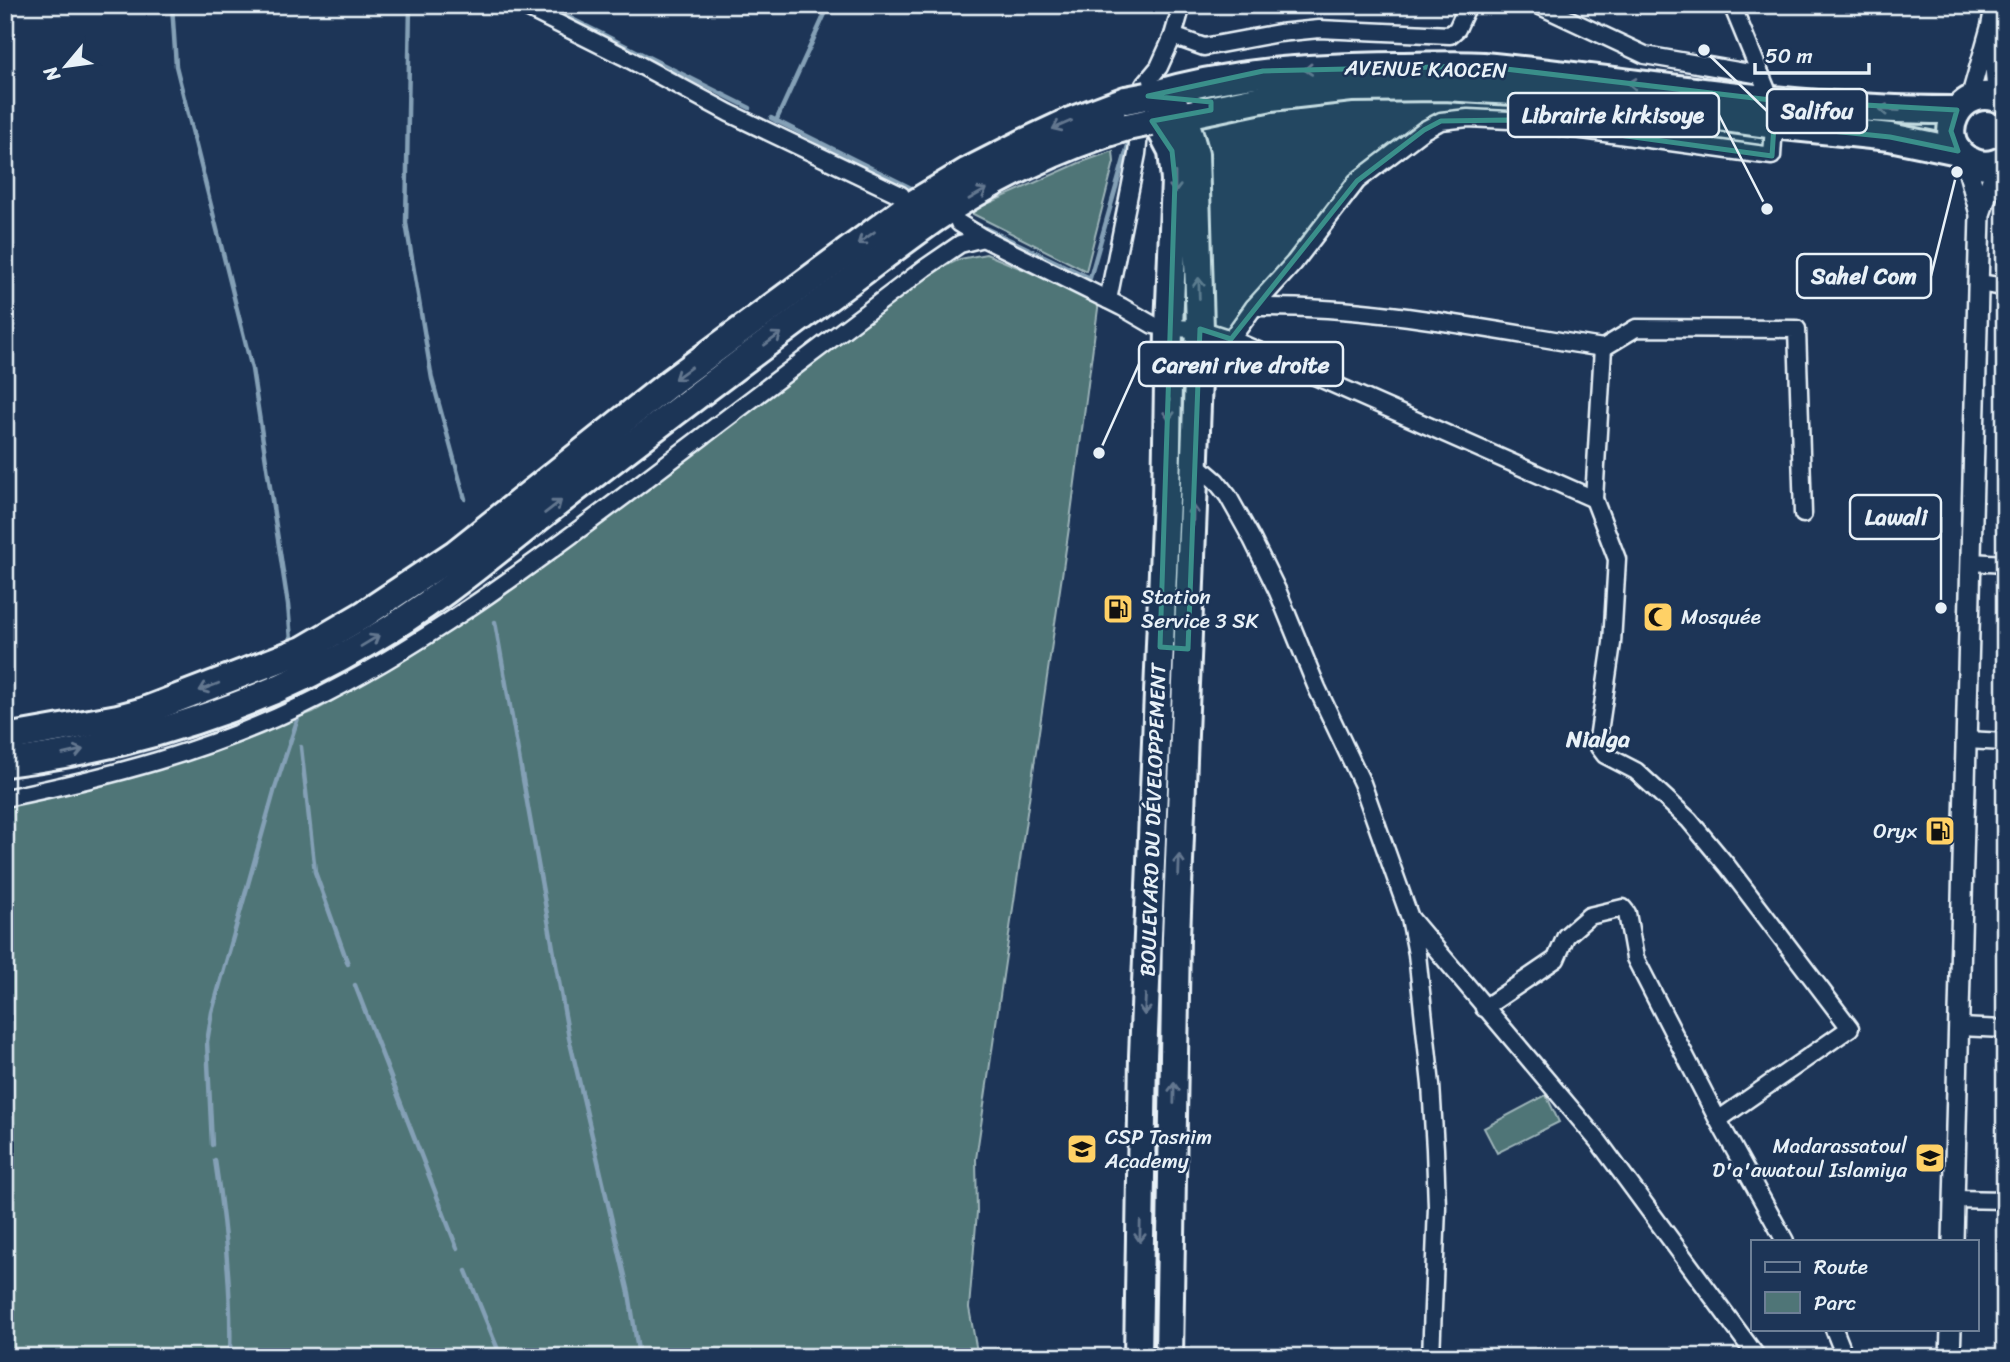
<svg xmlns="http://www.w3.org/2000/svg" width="2010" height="1362" font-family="Sriracha,sans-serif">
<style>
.green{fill:#4f7577;stroke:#9cb3b8;stroke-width:2}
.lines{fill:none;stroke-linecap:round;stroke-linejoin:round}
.stream{stroke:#84a0b6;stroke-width:4.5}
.minor-casing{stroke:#e8f1f8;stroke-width:21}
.tertiary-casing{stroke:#e8f1f8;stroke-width:24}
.trunk-casing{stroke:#e8f1f8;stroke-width:32}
.minor{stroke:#1d3557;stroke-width:16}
.tertiary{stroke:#1d3557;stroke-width:19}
.trunk{stroke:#1d3557;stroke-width:26}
.trunk-bridge-casing{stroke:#e8f1f8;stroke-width:32;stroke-linecap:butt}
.trunk-bridge{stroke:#1d3557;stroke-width:26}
.oneway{stroke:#64778f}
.marked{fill:#3a8f8a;fill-opacity:0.2;stroke:#3a8f8a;stroke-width:5;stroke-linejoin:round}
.labels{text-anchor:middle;stroke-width:5;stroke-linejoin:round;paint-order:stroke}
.street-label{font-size:21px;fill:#e8f1f8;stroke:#1d3557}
.poi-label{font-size:21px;fill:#e8f1f8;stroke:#1d3557;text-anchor:start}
.neighbourhood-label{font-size:23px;font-weight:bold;fill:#e8f1f8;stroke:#1d3557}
.leader{fill:none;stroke:#e8f1f8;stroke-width:2.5}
.callout-dot{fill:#e8f1f8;stroke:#1d3557;stroke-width:2.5}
.callout{fill:#1d3557;stroke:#e8f1f8;stroke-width:2.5}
.callout-label{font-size:23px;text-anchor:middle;font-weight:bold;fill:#e8f1f8}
</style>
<rect width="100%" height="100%" fill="#1d3557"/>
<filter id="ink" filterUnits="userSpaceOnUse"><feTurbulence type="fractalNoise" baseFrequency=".0143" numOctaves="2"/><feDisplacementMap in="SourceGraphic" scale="14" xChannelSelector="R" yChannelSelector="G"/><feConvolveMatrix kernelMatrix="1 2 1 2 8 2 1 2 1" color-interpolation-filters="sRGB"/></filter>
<g filter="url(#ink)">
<!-- green -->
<g class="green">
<path d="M1113 151 1114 162 1086 271 969 212 1079 163Z"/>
<path d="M986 254 1099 301 1069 528 976 1159 977 1212 969 1308 978 1357H5V803L185 759 313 712 421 650 523 582 594 525 925 276 960 259Z"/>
<path d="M1546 1095 1559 1122 1497 1153 1484 1128Z"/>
</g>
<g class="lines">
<!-- stream -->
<g class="stream">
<path d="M172 5 176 66 252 369 288 605 291 640"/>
<path d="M410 5 406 223 432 379 465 499"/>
<path d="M544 5 750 108"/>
<path d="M1162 42 1170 18"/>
<path d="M771 118 911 188"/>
<path d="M776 121 829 5"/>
<path d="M968 220 1090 278 1131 135"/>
<path d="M495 622 569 1038 629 1293 639 1357"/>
<path d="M301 747 315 872 348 964"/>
<path d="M355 985 457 1248"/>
<path d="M212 1145 207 1042 212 1012 275 788 298 718"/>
<path d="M215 1160C225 1225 232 1291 230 1357"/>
<path d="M466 1271 501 1357"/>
</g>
<!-- minor casing -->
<g class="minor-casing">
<g id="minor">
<path d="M521 5 623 56 729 113 901 195"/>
<path d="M1538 5 1645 55 1761 75"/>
<path d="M1173 36 1204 47 1279 33 1319 29 1450 35 1457 29 1468 5"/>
<path d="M1991 36 1996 97"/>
<path d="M1969 100 1990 26 1994 5"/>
<path d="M959 223 983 238 1122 307 1153 325 1169 328 1200 329 1231 339 1594 499"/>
<path d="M1978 283 2005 287"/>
<path d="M1108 300 1137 154 1144 85 1159 67 1173 36 1182 5"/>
<path d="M1254 307C1371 305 1488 330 1603 348L1636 328 1797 329 1803 514"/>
<path d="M1231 339 1254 307 1294 263 1357 181 1424 130 1441 121 1468 118 1509 120 1772 156 1774 125 1771 100 1732 5"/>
<path d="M1603 348 1594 499 1617 559 1612 643 1598 739 1599 747 1605 755 1636 771 1689 820 1728 867 1850 1028 1718 1120"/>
<path d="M1194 462 1216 481 1228 496 1252 539 1278 592 1317 688 1362 783 1410 918 1417 954 1431 1085 1435 1149 1437 1207 1431 1357"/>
<path d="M1971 562 2005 564"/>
<path d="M1966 740 2005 742"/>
<path d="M5 798C108 777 209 751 303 705 419 649 521 573 624 496 725 420 825 344 925 268L960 244 983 238"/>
<path d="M1411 919 1599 1142 1757 1357"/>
<path d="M1484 1008 1556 959 1566 936 1589 916 1623 908 1627 913 1635 958 1718 1120 1785 1241"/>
<path d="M1959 1027 2005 1029"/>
<path d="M1954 1199 2005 1200"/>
<path d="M1834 1329 1845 1357"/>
</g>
</g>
<!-- tertiary casing -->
<g class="tertiary-casing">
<g id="tertiary">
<path d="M1980 214 1998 163"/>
<path d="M1953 1241 1980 214 1965 158"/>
<path d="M1950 1357 1951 1329"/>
</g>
</g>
<!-- trunk casing -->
<g class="trunk-casing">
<g id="trunk">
<path d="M1147 96 1167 99 1175 106 1186 123 1195 154 1200 329 1176 937 1169 1357"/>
<path d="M1148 96C1231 71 1312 67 1399 66 1427 66 1456 64 1483 66 1641 81 1798 111 1957 110"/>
<path d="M2005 101C1958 77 1929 145 1973 162 1984 167 1995 165 2005 159"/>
<path d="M1166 119 1271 97 1351 88 1444 87 1545 93 1774 125 1890 137 1958 151"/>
<path d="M5 738 118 718 144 711 303 650 363 615 456 553 672 381 905 209 968 171 1023 143 1068 122 1126 100"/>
<path d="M5 763C130 748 262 706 370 641 436 603 495 552 555 505 643 436 732 369 822 302 859 275 895 247 933 220 990 181 1061 146 1127 127"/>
<path d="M1138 1357 1143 1056 1166 499 1169 328 1175 180 1172 151 1162 132 1152 121"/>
</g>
</g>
<!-- minor -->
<use href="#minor" class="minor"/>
<!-- tertiary -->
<use href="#tertiary" class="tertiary"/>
<!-- trunk -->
<use href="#trunk" class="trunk"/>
<!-- trunk-bridge casing -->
<g class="trunk-bridge-casing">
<g id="trunk-bridge">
<path d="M1126 100 1147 96"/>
<path d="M1127 127 1151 122"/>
</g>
</g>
<!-- trunk-bridge -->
<use href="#trunk-bridge" class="trunk-bridge"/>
</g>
<!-- one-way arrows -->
<defs><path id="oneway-shaft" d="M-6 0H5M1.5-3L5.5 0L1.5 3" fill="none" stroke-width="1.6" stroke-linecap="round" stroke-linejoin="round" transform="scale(1.75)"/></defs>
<g class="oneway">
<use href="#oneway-shaft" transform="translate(1314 69) rotate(177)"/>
<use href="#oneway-shaft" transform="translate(1638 84) rotate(-174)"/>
<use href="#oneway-shaft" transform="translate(1889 110) rotate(-177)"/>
<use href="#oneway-shaft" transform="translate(1062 125) rotate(156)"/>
<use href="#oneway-shaft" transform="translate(1175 183) rotate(90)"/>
<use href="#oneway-shaft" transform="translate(978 194) rotate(-30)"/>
<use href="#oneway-shaft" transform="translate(866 238) rotate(144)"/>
<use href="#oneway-shaft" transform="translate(1199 288) rotate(-92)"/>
<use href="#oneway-shaft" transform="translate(773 339) rotate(-36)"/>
<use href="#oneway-shaft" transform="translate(683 373) rotate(144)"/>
<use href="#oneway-shaft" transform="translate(1169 410) rotate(91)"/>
<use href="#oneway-shaft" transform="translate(553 507) rotate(-38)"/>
<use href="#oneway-shaft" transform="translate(1193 515) rotate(-89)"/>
<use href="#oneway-shaft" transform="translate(370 641) rotate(-31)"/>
<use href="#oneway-shaft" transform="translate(209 687) rotate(159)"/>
<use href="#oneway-shaft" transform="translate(73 752) rotate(-13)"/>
<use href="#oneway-shaft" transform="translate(1179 865) rotate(-88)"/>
<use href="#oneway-shaft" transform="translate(1145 1005) rotate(93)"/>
<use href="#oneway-shaft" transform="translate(1174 1093) rotate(-89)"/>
<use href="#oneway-shaft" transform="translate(1140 1232) rotate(91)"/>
</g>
</g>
<!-- marked area -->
<path class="marked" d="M1480 66 1771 100 1957 110 1951 131 1958 151 1890 137 1774 125 1772 156 1509 120 1441 121 1424 130 1357 181 1231 339 1200 329 1188 649 1160 647 1175 180 1172 151 1152 121 1211 110V102L1148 96 1263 71Z"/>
<!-- icons -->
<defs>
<g id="fuel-square" transform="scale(1.575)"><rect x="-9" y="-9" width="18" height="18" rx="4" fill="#ffd166" stroke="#1d3557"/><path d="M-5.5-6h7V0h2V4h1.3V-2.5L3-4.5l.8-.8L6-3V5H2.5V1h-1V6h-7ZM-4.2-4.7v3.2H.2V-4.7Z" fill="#111"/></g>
<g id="mosque-square" transform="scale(1.575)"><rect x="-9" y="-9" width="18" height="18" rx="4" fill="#ffd166" stroke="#1d3557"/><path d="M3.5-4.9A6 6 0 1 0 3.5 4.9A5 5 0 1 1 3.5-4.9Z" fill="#111"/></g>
<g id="school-square" transform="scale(1.575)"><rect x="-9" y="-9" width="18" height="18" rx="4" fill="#ffd166" stroke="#1d3557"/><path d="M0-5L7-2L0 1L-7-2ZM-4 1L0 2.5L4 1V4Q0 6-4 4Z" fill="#111"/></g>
</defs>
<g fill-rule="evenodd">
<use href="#fuel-square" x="1118" y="609"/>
<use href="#mosque-square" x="1658" y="617"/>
<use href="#fuel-square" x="1940" y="831"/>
<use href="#school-square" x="1082" y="1149"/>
<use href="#school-square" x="1930" y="1158"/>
</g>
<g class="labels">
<!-- street labels -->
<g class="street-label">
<text transform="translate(1426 69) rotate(1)" y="7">AVENUE KAOCEN</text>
<text transform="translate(1153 820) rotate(-88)" y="7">BOULEVARD DU DÉVELOPPEMENT</text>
</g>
<!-- poi labels -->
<g class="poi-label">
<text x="1141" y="604">Station<tspan x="1141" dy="24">Service 3 SK</tspan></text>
<text x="1681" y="624">Mosquée</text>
<text x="1917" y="838" text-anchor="end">Oryx</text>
<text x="1105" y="1144">CSP Tasnim<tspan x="1105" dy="24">Academy</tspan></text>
<text x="1907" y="1153" text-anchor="end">Madarassatoul<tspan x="1907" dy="24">D'a'awatoul Islamiya</tspan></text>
</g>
<!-- neighbourhood labels -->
<g class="neighbourhood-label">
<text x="1598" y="747">Nialga</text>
</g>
</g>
<!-- callouts -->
<path class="leader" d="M1704 50L1767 111M1767 209L1719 115M1957 172L1931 276M1099 453L1139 364M1941 608L1941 517"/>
<g class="callout-dot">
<circle cx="1704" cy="50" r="7"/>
<circle cx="1767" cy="209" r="7"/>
<circle cx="1957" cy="172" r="7"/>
<circle cx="1099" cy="453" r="7"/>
<circle cx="1941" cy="608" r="7"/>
</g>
<g class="callout">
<rect x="1767" y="89" width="100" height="44" rx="7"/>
<rect x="1508" y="93" width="211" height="44" rx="7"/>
<rect x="1797" y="254" width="134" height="44" rx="7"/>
<rect x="1139" y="342" width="204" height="44" rx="7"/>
<rect x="1850" y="495" width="91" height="44" rx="7"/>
</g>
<g class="callout-label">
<text x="1817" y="119">Salifou</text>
<text x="1613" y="123">Librairie kirkisoye</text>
<text x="1864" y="284">Sahel Com</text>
<text x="1241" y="373">Careni rive droite</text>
<text x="1896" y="525">Lawali</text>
</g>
<!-- margin -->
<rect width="2010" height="1362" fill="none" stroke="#1d3557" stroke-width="28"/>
<rect x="14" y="14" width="1982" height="1334" fill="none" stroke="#e8f1f8" stroke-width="2.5" filter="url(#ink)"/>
<!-- legend -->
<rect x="1751" y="1240" width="228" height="91" fill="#1d3557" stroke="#6e8097" stroke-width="2"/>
<rect x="1765" y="1262" width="35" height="10" fill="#1d3557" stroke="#6e8097" stroke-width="2"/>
<text x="1814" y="1274" font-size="21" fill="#e8f1f8">Route</text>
<rect x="1765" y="1292" width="35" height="21" fill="#4f7577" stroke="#6e8097" stroke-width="2"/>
<text x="1814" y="1310" font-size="21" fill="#e8f1f8">Parc</text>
<!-- north arrow -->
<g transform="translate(66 66) rotate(241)" stroke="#1d3557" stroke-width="5" paint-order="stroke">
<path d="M0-5L12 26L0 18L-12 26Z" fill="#e8f1f8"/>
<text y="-10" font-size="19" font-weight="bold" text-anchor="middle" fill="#e8f1f8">N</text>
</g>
<!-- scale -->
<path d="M1755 63v10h114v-10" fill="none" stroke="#e8f1f8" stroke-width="3.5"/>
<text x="1765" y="63" font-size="21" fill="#e8f1f8" stroke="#1d3557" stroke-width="5" paint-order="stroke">50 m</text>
</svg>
